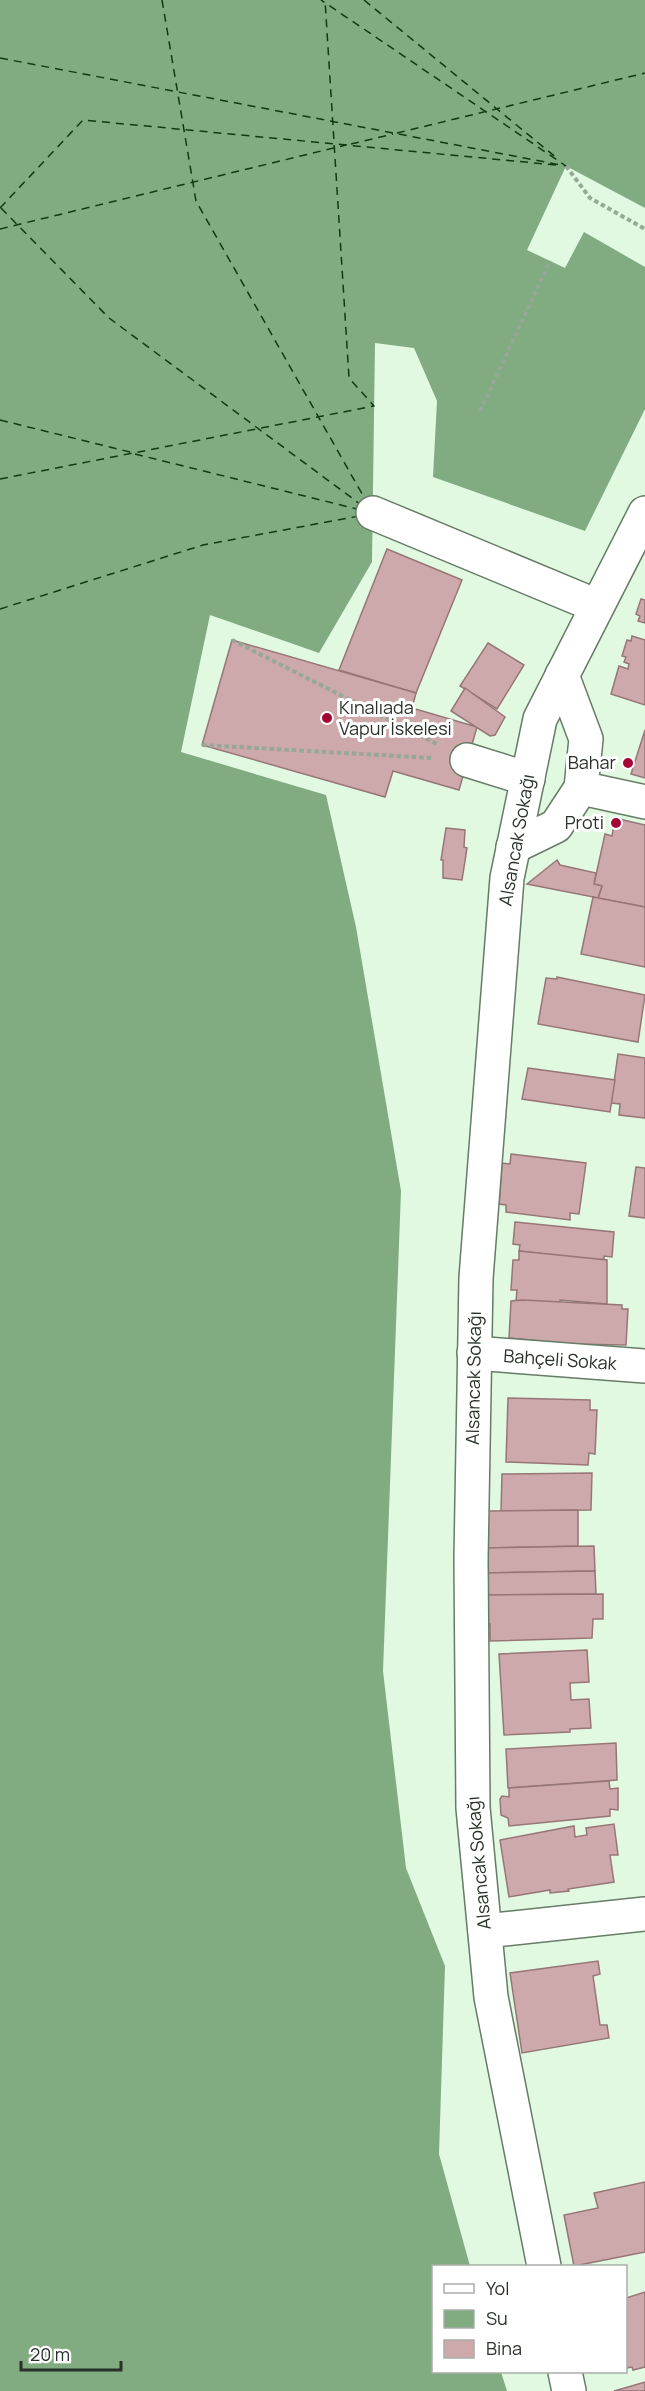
<svg xmlns="http://www.w3.org/2000/svg" width="645" height="2391" font-family="Manrope,sans-serif">
<style>
.water{fill:#81ab81}
.lines{fill:none;stroke-linecap:round;stroke-linejoin:round}
.ferry{stroke:#0e3b13;stroke-width:1.5;stroke-dasharray:8 6;stroke-linecap:butt}
.building{fill:#cda9ab;stroke:#977677;stroke-width:1.5}
.minor-casing{stroke:#667c66;stroke-width:36}
.path{stroke:#96a896;stroke-width:4;stroke-dasharray:4.5 3;stroke-linecap:butt}
.minor{stroke:#fff;stroke-width:33}
.poi-dot{fill:#a30433;stroke:#fff;stroke-width:2}
.labels{text-anchor:middle;stroke-width:6;stroke-linejoin:round;paint-order:stroke}
.poi-label{font-size:18px;fill:#293229;stroke:#fff;text-anchor:end}
.street-label{font-size:18px;fill:#293229;stroke:#fff}
</style>
<rect width="100%" height="100%" fill="#e1f9e0"/>
<!-- water -->
<path class="water" d="M0 0H645V208L566 166 527 250 565 268 584 232 645 267V409L585 531 433 477 437 401 414 348 375 343 372 562 319 653 210 615 181 752 326 795 356 927 401 1191 383 1671 406 1868 445 1966 439 2154 470 2266H434V2372H501L507 2391H0Z"/>
<g class="lines">
<!-- ferry -->
<g class="ferry">
<path d="M162 0 196 201 365 499"/>
<path d="M364 0 558 159"/>
<path d="M0 58 566 166 321 0"/>
<path d="M397 133 645 73"/>
<path d="M351 144 393 134"/>
<path d="M0 208 83 120 556 165"/>
<path d="M1 208 109 318 360 504"/>
<path d="M0 229 346 145"/>
<path d="M0 420 130 452"/>
<path d="M135 454 357 509"/>
<path d="M0 479 374 406 349 378 325 0"/>
<path d="M0 609 203 545 359 516"/>
</g>
</g>
<!-- building -->
<g class="building">
<path d="M387 549 462 580 416 693 339 670Z"/>
<path d="M641 599 645 600V623L638 621 640 616 636 614Z"/>
<path d="M632 636 645 640V705L611 694 619 666 628 669 629 664 624 662 626 657 622 656 627 640 631 641Z"/>
<path d="M232 640 416 693 412 708 477 727 459 790 393 771 385 797 202 745Z"/>
<path d="M488 643 524 665 497 709 460 686Z"/>
<path d="M465 688 505 717 495 735 490 736 451 711Z"/>
<path d="M645 730V778L631 774Z"/>
<path d="M615 818 645 825V907L598 898 602 886 594 884 605 834 612 836Z"/>
<path d="M446 828 465 830 464 847 467 848 462 880 443 878V860H441Z"/>
<path d="M557 860 560 865 596 873 594 884 602 886 598 898 527 884Z"/>
<path d="M593 897 645 907V967L581 954Z"/>
<path d="M557 977 645 995 638 1042 538 1024 546 978 557 979Z"/>
<path d="M618 1054 645 1058V1118L619 1115 620 1104 611 1103Z"/>
<path d="M528 1068 615 1080 610 1112 522 1099Z"/>
<path d="M511 1154 586 1163 579 1214 570 1213V1220L506 1212V1205L499 1204 502 1163 510 1164Z"/>
<path d="M636 1167 645 1168V1218L629 1216Z"/>
<path d="M515 1222 614 1232 612 1257 604 1256V1259L595 1260 519 1251 520 1245 513 1244Z"/>
<path d="M519 1251 607 1260V1304L560 1300V1303L516 1301 517 1290H511L513 1260H519Z"/>
<path d="M522 1300 622 1305V1309H628L626 1345 571 1344 509 1338 511 1301Z"/>
<path d="M508 1398 590 1400V1410H597L595 1454 589 1453 588 1465 506 1462Z"/>
<path d="M592 1473 591 1510 501 1511 502 1474Z"/>
<path d="M489 1507V1511L578 1510V1546L482 1548 481 1508Z"/>
<path d="M594 1546 595 1571 483 1573 484 1548Z"/>
<path d="M595 1571 596 1594 485 1595 483 1573Z"/>
<path d="M603 1594V1619H593L592 1638 490 1641V1624H480L485 1595Z"/>
<path d="M587 1650 589 1682 570 1683 571 1700 589 1699 591 1728 570 1729V1732L504 1735 499 1654Z"/>
<path d="M616 1743 617 1780 508 1788 506 1749Z"/>
<path d="M609 1781 610 1789 618 1788V1810L610 1809V1816L509 1826 508 1818 501 1815 500 1799 502 1796 509 1797V1788Z"/>
<path d="M614 1824 618 1855H610L614 1882 568 1889 569 1891 550 1893V1890L509 1897 500 1840 574 1826 575 1837 587 1835 586 1828Z"/>
<path d="M598 1961 600 1974 593 1976 600 2025H607L609 2038 522 2053 510 1973Z"/>
<path d="M645 2182V2252L574 2266 564 2215 598 2208 594 2193Z"/>
<path d="M645 2292V2367L633 2370 632 2367 626 2368V2298Z"/>
<path d="M645 2382V2391H614L635 2385Z"/>
</g>
<g class="lines">
<!-- minor casing -->
<g class="minor-casing">
<g id="minor">
<path d="M373 513 597 606"/>
<path d="M467 760 528 779"/>
<path d="M581 788 645 802"/>
<path d="M513 847 556 826 581 788 586 739 562 675"/>
<path d="M474 1353 645 1366"/>
<path d="M485 1931 645 1914"/>
<path d="M544 2266 491 1997 473 1808 471 1559 476 1278 507 878 540 719 645 513"/>
<path d="M565 2372 569 2391"/>
</g>
</g>
<!-- path -->
<g class="path">
<path d="M566 166 590 198 645 229"/>
<path d="M480 411 550 261"/>
<path d="M232 640 437 744"/>
<path d="M202 745 433 758"/>
</g>
<!-- minor -->
<use href="#minor" class="minor"/>
</g>
<!-- markers -->
<g class="poi-dot">
<circle cx="327" cy="718" r="6"/>
<circle cx="628" cy="763" r="6"/>
<circle cx="616" cy="823" r="6"/>
</g>
<g class="labels">
<!-- poi labels -->
<g class="poi-label">
<text x="339" y="714" text-anchor="start">Kınalıada<tspan x="339" dy="21">Vapur İskelesi</tspan></text>
<text x="616" y="769">Bahar</text>
<text x="604" y="829">Proti</text>
</g>
<!-- street labels -->
<g class="street-label">
<text transform="translate(517 840) rotate(-80)" y="6">Alsancak Sokağı</text>
<text transform="translate(560 1360) rotate(4)" y="6">Bahçeli Sokak</text>
<text transform="translate(474 1378) rotate(-89)" y="6">Alsancak Sokağı</text>
<text transform="translate(479 1863) rotate(-95)" y="6">Alsancak Sokağı</text>
</g>
</g>
<!-- legend -->
<rect x="432" y="2265" width="195" height="108" fill="#ffffff" stroke="#a9ada9" stroke-width="1.5"/>
<rect x="444" y="2284" width="30" height="9" fill="#ffffff" stroke="#a9ada9" stroke-width="1.5"/>
<text x="486" y="2295" font-size="18" fill="#293229">Yol</text>
<rect x="444" y="2310" width="30" height="18" fill="#81ab81" stroke="#a9ada9" stroke-width="1.5"/>
<text x="486" y="2325" font-size="18" fill="#293229">Su</text>
<rect x="444" y="2340" width="30" height="18" fill="#cda9ab" stroke="#a9ada9" stroke-width="1.5"/>
<text x="486" y="2355" font-size="18" fill="#293229">Bina</text>
<!-- scale -->
<path d="M21 2361v9h100v-9" fill="none" stroke="#293229" stroke-width="3"/>
<text x="30" y="2361" font-size="18" fill="#293229" stroke="#ffffff" stroke-width="4.5" paint-order="stroke">20 m</text>
</svg>
